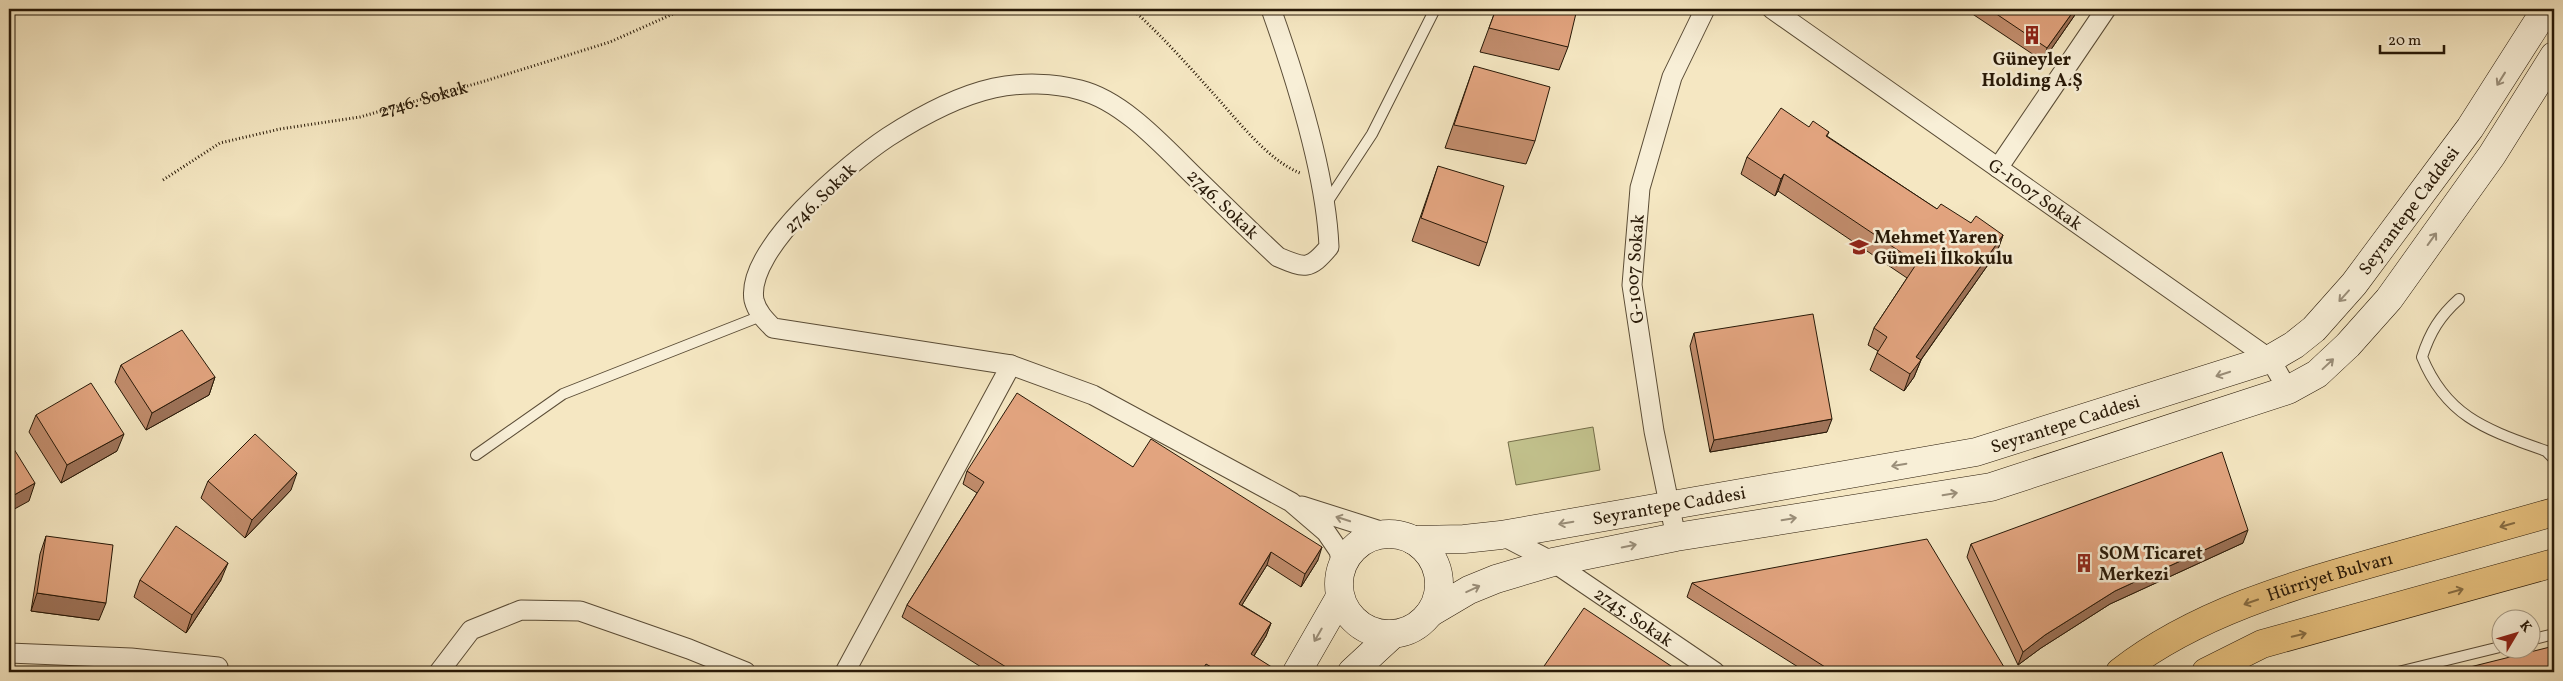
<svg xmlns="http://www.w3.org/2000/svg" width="2563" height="681" font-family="Vollkorn,serif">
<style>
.garden{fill:#c3c38e;stroke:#756e4a}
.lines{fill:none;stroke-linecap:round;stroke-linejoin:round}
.service-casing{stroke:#5a4c36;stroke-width:12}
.minor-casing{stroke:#5a4c36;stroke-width:21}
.secondary-casing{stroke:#271807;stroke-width:29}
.primary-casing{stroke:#271807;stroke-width:29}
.path{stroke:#271807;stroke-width:3;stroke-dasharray:1 2.5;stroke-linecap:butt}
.service{stroke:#f8efd7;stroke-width:10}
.minor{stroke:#f8efd7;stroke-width:19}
.secondary{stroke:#f8efd7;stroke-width:28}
.primary{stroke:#eac481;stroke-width:28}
.wall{fill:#c28d6d;stroke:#271807}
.shaded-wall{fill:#9e7359;stroke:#271807}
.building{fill:#e2a47f;stroke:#271807}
.oneway{stroke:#9a8e79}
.oneway2{stroke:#886e44}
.labels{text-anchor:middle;stroke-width:5;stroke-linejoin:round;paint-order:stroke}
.poi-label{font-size:18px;font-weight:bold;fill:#271807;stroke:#f8efd7;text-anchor:start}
.street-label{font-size:18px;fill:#271807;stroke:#f8efd7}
</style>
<rect width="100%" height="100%" fill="#f5e7c2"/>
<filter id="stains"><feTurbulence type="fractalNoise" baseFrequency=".004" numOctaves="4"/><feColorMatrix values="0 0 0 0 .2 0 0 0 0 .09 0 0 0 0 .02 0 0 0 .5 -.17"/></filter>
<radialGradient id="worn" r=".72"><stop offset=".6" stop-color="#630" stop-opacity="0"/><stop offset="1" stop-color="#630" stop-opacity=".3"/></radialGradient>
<!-- garden -->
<path class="garden" d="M1593 427 1600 470 1516 485 1508 442Z"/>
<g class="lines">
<!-- service casing -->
<g class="service-casing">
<g id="service">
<path d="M1326 204 1372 134 1435 9"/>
<path d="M2459 299C2440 316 2430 332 2422 357 2447 418 2488 430 2546 451L2554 459"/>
<path d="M476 455 563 394 761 316"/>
<path d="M2530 640 2554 634"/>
<path d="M2398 672 2500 647"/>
</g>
</g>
<!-- minor casing -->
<g class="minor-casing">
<g id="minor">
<path d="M1271 9C1296 79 1326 173 1329 247 1309 271 1304 268 1278 257 1250 231 1223 204 1196 178 1165 148 1124 101 1080 90 1054 83 1021 82 994 88 958 96 919 117 888 137 849 163 745 249 754 300 757 312 765 320 773 328L1011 365 1093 395 1291 502 1326 532 1339 551 1342 566"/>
<path id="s2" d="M1772 9 2270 359 2288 390"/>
<path d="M1998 168 2106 9"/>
<path d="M1302 506 1390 534"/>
<path id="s3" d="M1501 535 1553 562 1715 672"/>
<path id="s4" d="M1676 537 1654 431 1632 285 1640 188 1672 77 1705 9"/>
<path d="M9 653 131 658 218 667"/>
<path d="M439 672 471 630 521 610 580 611 689 649 746 672"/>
<path d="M845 672 1011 365"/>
</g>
</g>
<!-- secondary casing -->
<g class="secondary-casing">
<g id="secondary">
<circle cx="1389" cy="584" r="50"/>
<path id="s5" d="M1413 540 1464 539 1501 535 1976 452 2270 359 2294 345 2314 329 2354 284 2470 128 2546 9"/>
<path d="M1430 613 1469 590 1496 579 1553 562 1676 537 1991 487 2288 390 2317 374 2348 345 2389 299 2492 155 2554 56"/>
<path d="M1297 672 1340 597"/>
<path d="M1352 672 1392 635"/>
</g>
</g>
<!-- primary casing -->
<g class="primary-casing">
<g id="primary">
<path id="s6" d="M2120 672C2196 613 2291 586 2383 560 2440 544 2497 528 2554 512"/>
<path d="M2206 672 2262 644 2554 563"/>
</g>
</g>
<!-- path -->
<g class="path">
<path d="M1132 9C1160 34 1186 63 1211 91 1235 117 1267 160 1300 173"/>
<path id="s1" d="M163 180 220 143 280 129 360 117 485 81 610 42 684 9"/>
</g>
<!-- service -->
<use href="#service" class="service"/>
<!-- minor -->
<use href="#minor" class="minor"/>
<!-- secondary -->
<use href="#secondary" class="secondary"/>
<!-- primary -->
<use href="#primary" class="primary"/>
</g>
<!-- wall -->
<g class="wall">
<path d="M1496 9 1568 47 1559 70 1480 52Z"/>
<path d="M1965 9H2079L2043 61Z"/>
<path d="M1474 66 1535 141 1526 164 1445 148Z"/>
<path d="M1809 127 1829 132 1827 136 1937 209 1971 223 2003 235 1997 252 1921 360 1914 377 1904 391 1870 370 1878 351 1868 345 1874 328 1907 278 1778 191 1775 196 1741 174 1747 157Z"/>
<path d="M1438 166 1487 243 1479 266 1412 241Z"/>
<path d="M1694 333 1827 432 1710 452 1690 346Z"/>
<path d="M121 365 215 377 209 395 146 430 115 382Z"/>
<path d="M36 415 117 451 61 483 29 432Z"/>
<path d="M1133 467 1318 560 1301 587 1267 565 1242 605 1271 623 1266 636 1254 656 1278 672H989L902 617 907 605 977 493 963 484 967 471Z"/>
<path d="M208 481 291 490 245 538 201 498Z"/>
<path d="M46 536 99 620 31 611 40 554Z"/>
<path d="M2243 543 2110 604 2041 648 2018 665 1967 557 1971 544Z"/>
<path d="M140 580H221L186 633 134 597Z"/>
<path d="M1692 583 2007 672H1806L1687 597Z"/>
</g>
<!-- shaded-wall -->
<g class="shaded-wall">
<path d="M2075 9H2079L2043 61 2047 48Z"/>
<path d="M1784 174 1778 191 1775 196 1781 179Z"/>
<path d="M2003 235 1997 252 1920 361 1921 360 1914 377 1904 391 1916 357Z"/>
<path d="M215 377 209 395 146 430 152 413Z"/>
<path d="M1832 419 1827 432 1710 452 1714 440Z"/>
<path d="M124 434 117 451 61 483 67 465Z"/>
<path d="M297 473 291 490 245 538 252 520Z"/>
<path d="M35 483 29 501 9 512V498Z"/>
<path d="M2248 530 2243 543 2110 604 2041 648 2018 665 2023 652 2045 635 2115 591Z"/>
<path d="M1322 547 1318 560 1301 587 1305 574Z"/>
<path d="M1271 552 1267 565 1235 616 1239 604Z"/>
<path d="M228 563 221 580 186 633 192 615Z"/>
<path d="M37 593 106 603 99 620 31 611Z"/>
<path d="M1271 623 1266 636 1247 667 1251 654Z"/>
</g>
<!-- building -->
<g class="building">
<path d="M1496 9H1577L1568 47 1489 28Z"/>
<path d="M1989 9H2075L2047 48Z"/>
<path d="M1474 66 1550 87 1535 141 1454 125Z"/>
<path d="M1781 108 1809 127 1813 121 1829 132 1826 136 1937 209 1941 204 1971 223 1976 216 2003 235 1916 357 1921 360 1910 374 1877 353 1887 337 1874 328 1917 263 1784 174 1781 179 1747 157Z"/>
<path d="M1438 166 1504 186 1487 243 1421 218Z"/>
<path d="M1813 314 1832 419 1714 440 1694 333Z"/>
<path d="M182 330 215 377 152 413 121 365Z"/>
<path d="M91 383 124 434 67 465 36 415Z"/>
<path d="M1017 393 1133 467 1151 439 1322 547 1305 574 1271 552 1239 604 1271 623 1251 654 1278 671V672H1220L1206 664 1201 672H1014L907 605 984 482 967 471Z"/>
<path d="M255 434 297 473 252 520 208 481Z"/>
<path d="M9 441 35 483 9 498Z"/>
<path d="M2222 452 2248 530 2115 591 2045 635 2023 652 1971 544Z"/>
<path d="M176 526 228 563 192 615 140 580Z"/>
<path d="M46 536 113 545 106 603 37 593Z"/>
<path d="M1927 539 2007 672H1833L1692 583Z"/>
<path d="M1584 608 1680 672H1540Z"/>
<path d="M2554 646V672H2450Z"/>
</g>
<!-- one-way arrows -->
<defs><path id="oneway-shaft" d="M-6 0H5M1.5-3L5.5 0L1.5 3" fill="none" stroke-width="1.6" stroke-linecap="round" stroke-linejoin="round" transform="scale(1.25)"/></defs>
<g class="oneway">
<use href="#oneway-shaft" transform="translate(2501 79) rotate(122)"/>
<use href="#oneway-shaft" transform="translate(2432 239) rotate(-54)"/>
<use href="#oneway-shaft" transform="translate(2344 296) rotate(132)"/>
<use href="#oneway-shaft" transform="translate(2328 364) rotate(-43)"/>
<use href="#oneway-shaft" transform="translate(2223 374) rotate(162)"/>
<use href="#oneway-shaft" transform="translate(1899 465) rotate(170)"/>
<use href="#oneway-shaft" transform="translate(1950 494) rotate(-9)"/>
<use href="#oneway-shaft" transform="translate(1343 519) rotate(-162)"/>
<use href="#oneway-shaft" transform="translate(1789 519) rotate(-9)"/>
<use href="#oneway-shaft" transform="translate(1566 523) rotate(170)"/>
<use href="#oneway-shaft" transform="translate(1629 546) rotate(-11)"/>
<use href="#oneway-shaft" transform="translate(1473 589) rotate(-25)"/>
<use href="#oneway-shaft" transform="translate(1318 635) rotate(120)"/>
</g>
<g class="oneway2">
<use href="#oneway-shaft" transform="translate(2507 525) rotate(164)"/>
<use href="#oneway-shaft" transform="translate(2456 591) rotate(-16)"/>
<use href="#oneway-shaft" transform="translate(2251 602) rotate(161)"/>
<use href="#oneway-shaft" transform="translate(2299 635) rotate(-14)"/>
</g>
<!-- icons -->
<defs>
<g id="building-bare" transform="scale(1.5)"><path d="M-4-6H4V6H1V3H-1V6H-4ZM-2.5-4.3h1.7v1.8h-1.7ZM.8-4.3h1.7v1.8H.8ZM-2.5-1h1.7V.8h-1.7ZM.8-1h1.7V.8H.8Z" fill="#8f2418" stroke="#f8efd7" stroke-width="2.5" paint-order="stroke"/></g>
<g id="school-bare" transform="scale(1.5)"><path d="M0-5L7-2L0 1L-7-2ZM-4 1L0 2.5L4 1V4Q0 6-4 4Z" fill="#8f2418" stroke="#f8efd7" stroke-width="2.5" paint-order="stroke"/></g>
</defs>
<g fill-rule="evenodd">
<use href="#building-bare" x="2032" y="35"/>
<use href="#school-bare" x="1859" y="247"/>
<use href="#building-bare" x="2084" y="563"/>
</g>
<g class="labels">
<!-- poi labels -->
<g class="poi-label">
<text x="2032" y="65" text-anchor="middle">Güneyler<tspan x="2032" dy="21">Holding A.Ş</tspan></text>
<text x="1874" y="243">Mehmet Yaren<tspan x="1874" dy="21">Gümeli İlkokulu</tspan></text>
<text x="2099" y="559">SOM Ticaret<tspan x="2099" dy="21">Merkezi</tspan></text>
</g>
<!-- street labels -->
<g class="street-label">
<text dy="6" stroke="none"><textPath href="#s1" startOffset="276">2746. Sokak</textPath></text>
<text dy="6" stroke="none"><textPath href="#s2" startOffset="322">G-1007 Sokak</textPath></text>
<text transform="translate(820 198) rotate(-44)" y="6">2746. Sokak</text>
<text transform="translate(1223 204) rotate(44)" y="6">2746. Sokak</text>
<text dy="6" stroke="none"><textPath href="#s5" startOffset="1084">Seyrantepe Caddesi</textPath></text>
<text dy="6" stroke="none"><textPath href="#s4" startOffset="272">G-1007 Sokak</textPath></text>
<text dy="6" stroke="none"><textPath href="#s5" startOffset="664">Seyrantepe Caddesi</textPath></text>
<text dy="6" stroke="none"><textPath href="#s5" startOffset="259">Seyrantepe Caddesi</textPath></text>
<text dy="6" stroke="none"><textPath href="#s6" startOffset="232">Hürriyet Bulvarı</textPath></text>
<text dy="6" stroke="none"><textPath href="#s3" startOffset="156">2745. Sokak</textPath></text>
</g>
</g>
<!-- margin -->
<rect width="2563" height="681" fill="none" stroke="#f5e7c2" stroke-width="30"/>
<rect x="10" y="10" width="2543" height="661" fill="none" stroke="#271807" stroke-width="2.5"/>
<rect x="15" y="15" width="2533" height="651" fill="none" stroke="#271807"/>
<!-- north arrow -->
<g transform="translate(2516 634) rotate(52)"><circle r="24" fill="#f8efd7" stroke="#a49984"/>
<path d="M0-4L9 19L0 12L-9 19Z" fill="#8f2418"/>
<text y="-8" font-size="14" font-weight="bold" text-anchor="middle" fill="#271807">K</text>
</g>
<!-- scale -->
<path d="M2380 45v8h64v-8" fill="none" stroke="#271807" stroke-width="2.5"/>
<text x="2388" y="45" font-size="15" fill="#271807" stroke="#f8efd7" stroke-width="4" paint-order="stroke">20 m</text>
<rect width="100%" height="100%" filter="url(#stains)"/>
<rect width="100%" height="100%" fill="url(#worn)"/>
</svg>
